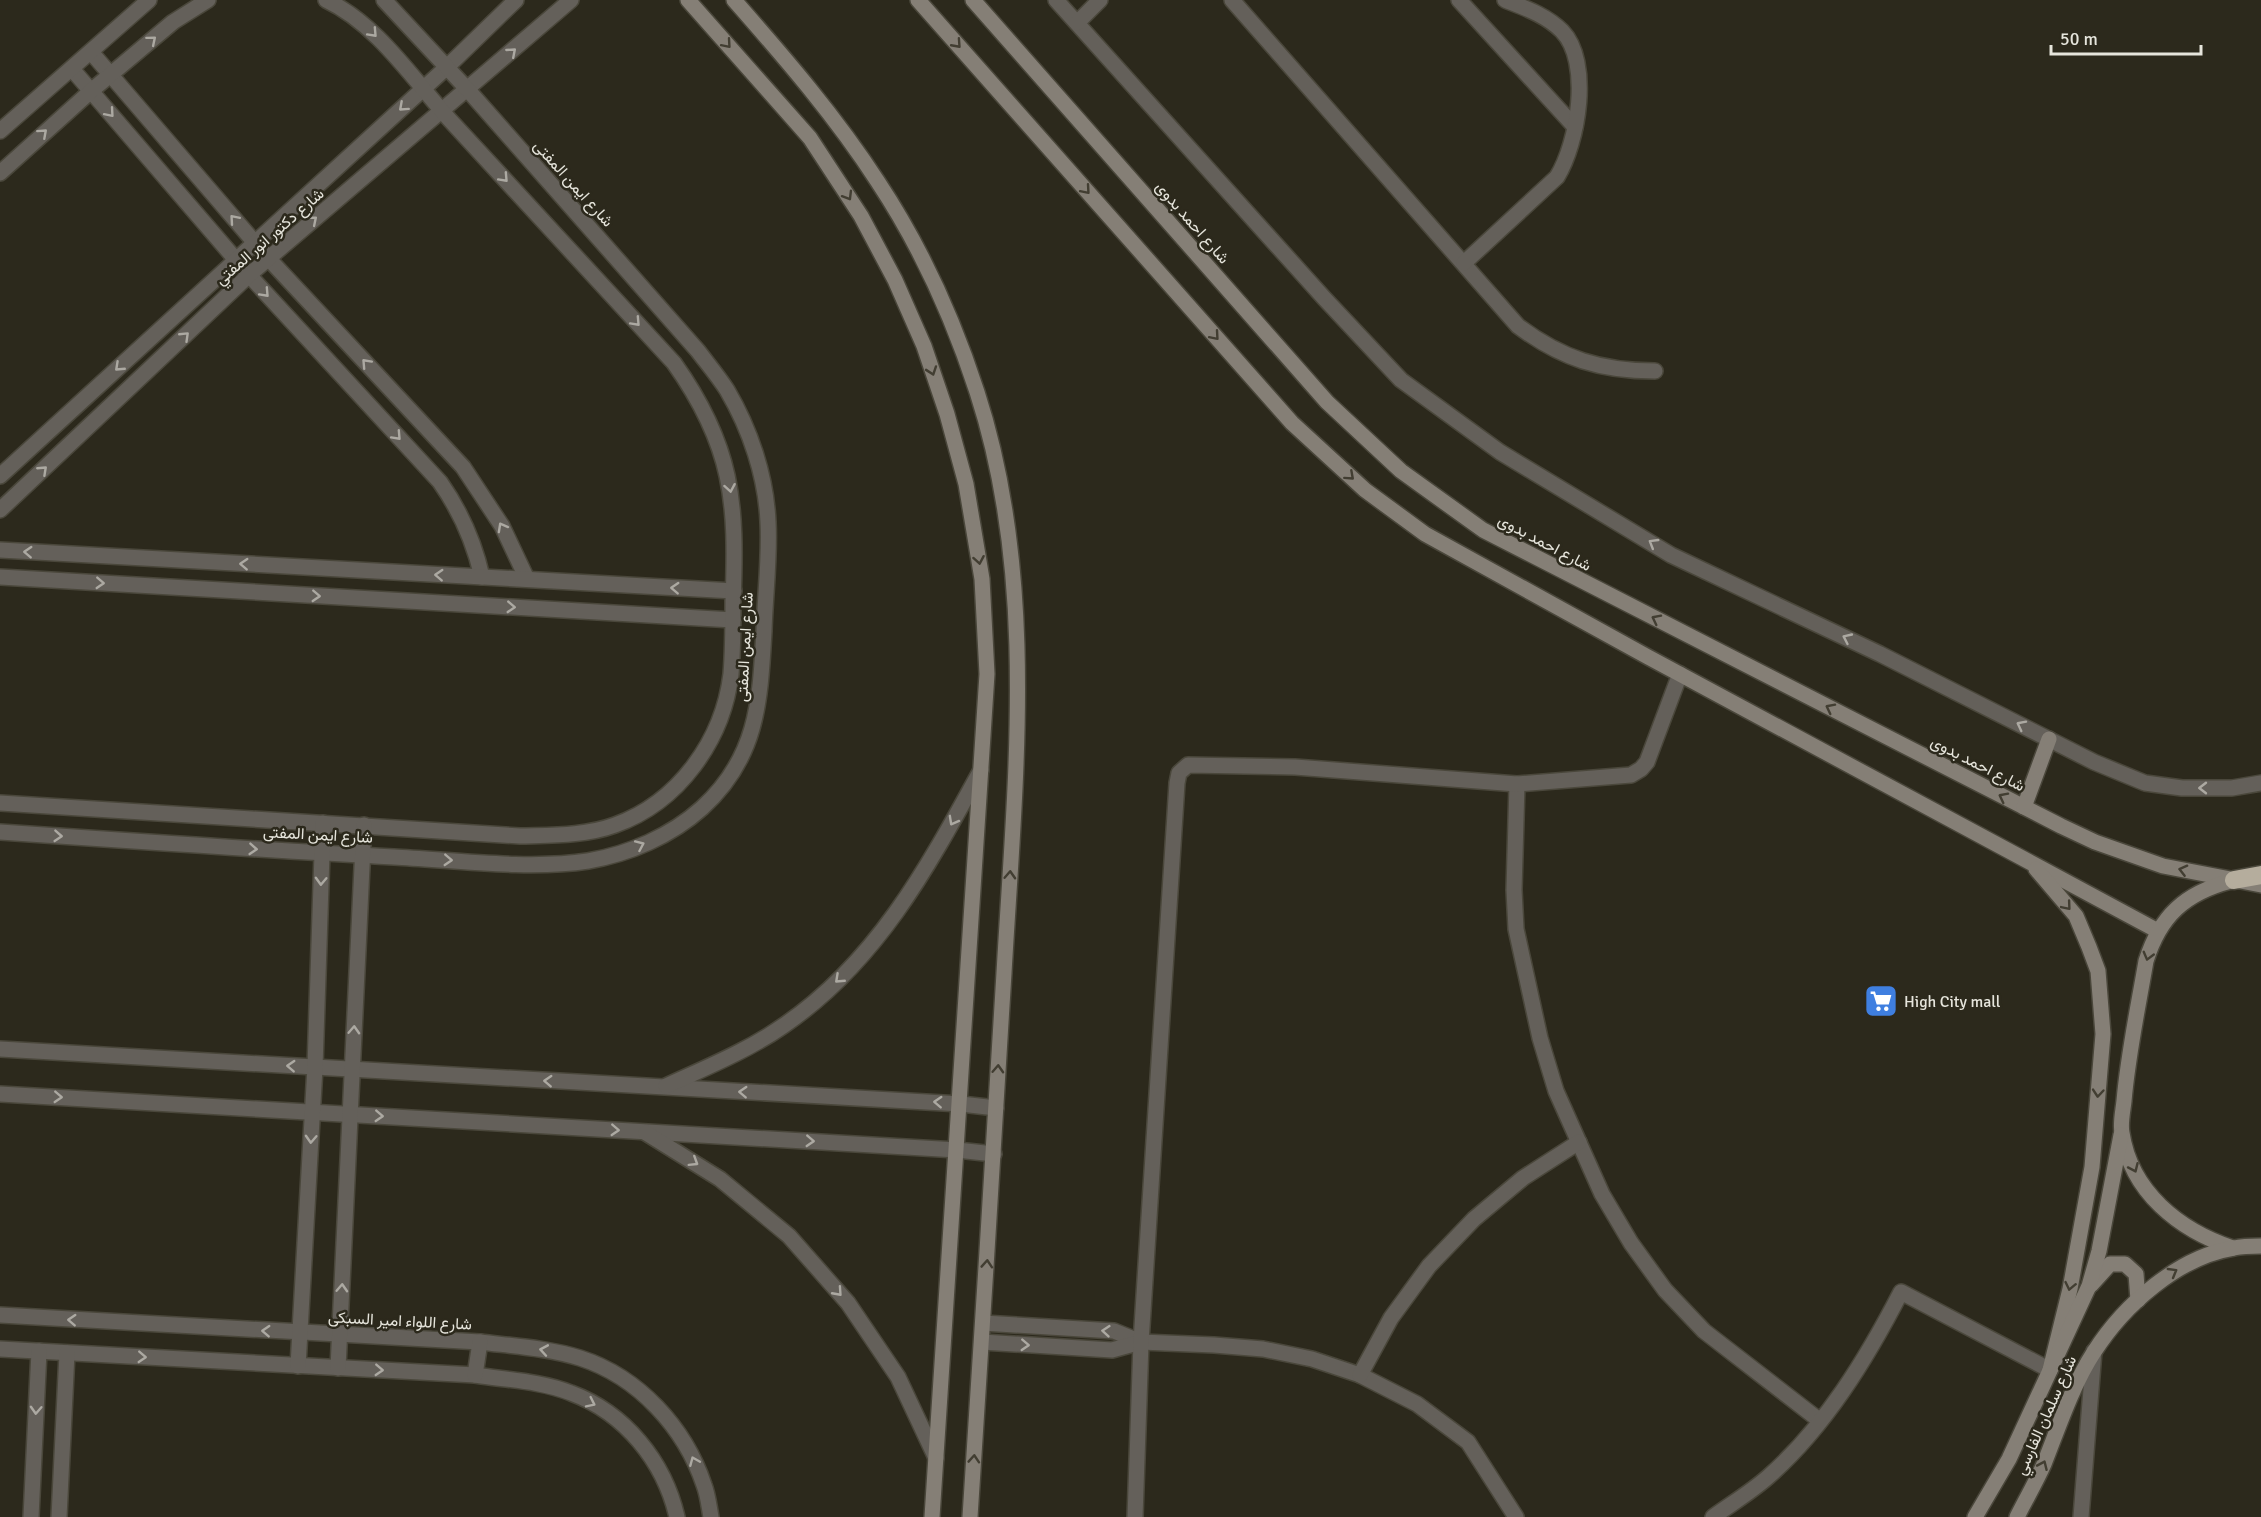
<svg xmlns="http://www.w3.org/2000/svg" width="2261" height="1517" font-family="Signika,Vazirmatn,sans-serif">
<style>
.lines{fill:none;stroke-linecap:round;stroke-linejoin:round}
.street-casing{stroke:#4a473b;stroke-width:18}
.secondary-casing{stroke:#4a473b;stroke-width:18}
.highway-casing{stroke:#4a473b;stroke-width:21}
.street{stroke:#64605a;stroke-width:15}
.secondary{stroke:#857f76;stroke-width:15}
.highway{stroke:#b5ad9d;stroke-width:18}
.oneway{stroke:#aca9a2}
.oneway2{stroke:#423e32}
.labels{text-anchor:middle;stroke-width:5;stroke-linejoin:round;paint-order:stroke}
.street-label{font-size:16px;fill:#e6e5dc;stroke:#2c291c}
.poi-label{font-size:16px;fill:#e6e5dc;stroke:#2c291c;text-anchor:start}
</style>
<rect width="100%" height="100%" fill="#2c291c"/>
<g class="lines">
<!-- street casing -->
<g class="street-casing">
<g id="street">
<path d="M1056 0 1324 298 1401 380 1500 452 1671 555 1880 654 2094 762 2145 783 2182 788H2232L2261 783"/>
<path d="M1232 0 1518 326C1562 359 1601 371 1655 371"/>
<path d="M1459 0 1575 127"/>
<path d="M1077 23 1100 0"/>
<path d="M91 52 268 258 463 467 502 526 527 579"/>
<path d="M72 69 249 275 440 482C461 512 474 541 482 577"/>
<path d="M0 131 149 0"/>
<path d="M0 173 91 91 173 22 208 0"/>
<path d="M1464 263 1557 177C1578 143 1592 62 1562 31 1546 15 1525 8 1505 0"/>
<path d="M0 476 447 67 516 0"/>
<path d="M0 510 249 275 571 0"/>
<path d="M0 550 734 591"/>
<path d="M0 577 733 620"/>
<path d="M1517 784 1514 890 1516 929 1540 1038 1556 1091 1602 1194 1631 1243 1665 1290 1704 1331 1819 1420"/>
<path d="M0 803 520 836C551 835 585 836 615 825 679 802 723 740 731 674 733 650 733 625 733 601 737 502 733 446 674 363 599 282 524 200 449 119 412 78 377 24 326 0"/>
<path d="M0 832C131 841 262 850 394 857 453 860 529 870 588 861 629 854 671 836 702 808 758 757 760 701 764 631 765 595 770 557 768 522 766 476 750 429 727 390 718 376 707 363 698 351L468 90 384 0"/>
<path d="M0 1049 961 1104 996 1108"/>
<path d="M666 1086C705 1068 747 1051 783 1026 877 962 928 867 981 770"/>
<path d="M0 1094 957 1150 994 1154"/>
<path d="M646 1133 720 1179 789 1236 848 1303 898 1377 936 1458"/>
<path d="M0 1315 480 1342C513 1346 548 1348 580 1358 639 1377 685 1428 704 1485 708 1495 709 1507 711 1517"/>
<path d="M983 1323 1114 1331 1141 1342"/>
<path d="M982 1342 1112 1350 1141 1342 1214 1345 1263 1349 1312 1359 1360 1375 1417 1404 1468 1442 1516 1517"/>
<path d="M0 1349 475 1375C507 1380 541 1381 571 1393 625 1413 664 1461 677 1517"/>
<path d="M298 1366 315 1067 323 823"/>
<path d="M338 1368 364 825"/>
<path d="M475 1375 480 1342"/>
<path d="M1360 1375 1391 1318 1429 1266 1474 1219 1523 1178 1579 1142"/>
<path d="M31 1517 39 1351"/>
<path d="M59 1517 67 1353"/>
<path d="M1135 1517 1141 1342 1177 783 1179 773 1188 765 1295 767 1517 784 1631 775 1641 769 1647 762 1680 674"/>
<path d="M1713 1517C1731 1504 1751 1492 1768 1477 1825 1427 1867 1358 1901 1292L2050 1370"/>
<path d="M2081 1517 2094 1351"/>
</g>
</g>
<!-- secondary casing -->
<g class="secondary-casing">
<g id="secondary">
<path d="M688 0 810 138 861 216 895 280 924 346 947 414 966 484 982 579 987 674 932 1517"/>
<path d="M734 0C785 58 836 117 878 182 921 247 953 318 977 392 1038 579 1015 780 1004 973 993 1154 982 1336 970 1517"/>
<path d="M918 0 1292 423 1365 490 1425 534 1648 657 2158 931"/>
<path d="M973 0 1327 402 1401 471 1483 530 2061 826 2095 842 2163 866 2261 885"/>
<path d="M2024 807 2049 739"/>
<path d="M2036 869 2076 916 2089 947 2098 971 2103 1034 2092 1167 2070 1289 2050 1370"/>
<path d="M2231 881C2185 893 2160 916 2146 961 2138 1008 2128 1054 2124 1101 2123 1111 2120 1123 2122 1133 2131 1192 2179 1230 2233 1248"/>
<path d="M2091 1285 2110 1264H2125L2136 1274 2138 1300"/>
<path d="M1975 1517 2009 1459 2089 1286 2099 1251 2121 1135"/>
<path d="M2017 1517C2026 1499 2036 1482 2044 1464 2059 1426 2072 1386 2094 1352 2124 1305 2178 1257 2234 1248 2243 1246 2252 1246 2261 1246"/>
</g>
</g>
<!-- highway casing -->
<g class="highway-casing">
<path id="highway" d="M2234 880 2261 875"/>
</g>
<!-- street -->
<use href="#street" class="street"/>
<!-- secondary -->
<use href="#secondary" class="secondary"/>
<!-- highway -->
<use href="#highway" class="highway"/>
</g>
<!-- one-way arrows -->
<defs><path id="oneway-chevron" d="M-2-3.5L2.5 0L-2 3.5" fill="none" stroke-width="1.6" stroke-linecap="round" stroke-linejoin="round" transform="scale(1.5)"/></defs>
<g class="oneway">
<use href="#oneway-chevron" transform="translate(373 33) rotate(47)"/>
<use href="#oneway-chevron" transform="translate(152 40) rotate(-40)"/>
<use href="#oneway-chevron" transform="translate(512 52) rotate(-41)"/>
<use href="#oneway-chevron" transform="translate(403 107) rotate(138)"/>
<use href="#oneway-chevron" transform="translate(110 113) rotate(49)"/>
<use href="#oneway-chevron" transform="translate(43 133) rotate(-42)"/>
<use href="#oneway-chevron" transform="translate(504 178) rotate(47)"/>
<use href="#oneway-chevron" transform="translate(234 219) rotate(-131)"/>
<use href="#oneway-chevron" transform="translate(313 220) rotate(-40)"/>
<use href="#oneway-chevron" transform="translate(265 293) rotate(47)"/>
<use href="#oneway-chevron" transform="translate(636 322) rotate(47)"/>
<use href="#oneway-chevron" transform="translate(185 336) rotate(-44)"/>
<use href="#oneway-chevron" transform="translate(366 363) rotate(-133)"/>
<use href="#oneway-chevron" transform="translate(119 367) rotate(137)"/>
<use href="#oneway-chevron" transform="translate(397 436) rotate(47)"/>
<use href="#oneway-chevron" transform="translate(43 470) rotate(-43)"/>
<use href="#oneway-chevron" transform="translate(730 488) rotate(80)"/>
<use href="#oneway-chevron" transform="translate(502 527) rotate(-119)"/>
<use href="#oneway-chevron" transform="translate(1653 543) rotate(-149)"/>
<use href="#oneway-chevron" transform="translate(28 552) rotate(-177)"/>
<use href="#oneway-chevron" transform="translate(244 564) rotate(-177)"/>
<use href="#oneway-chevron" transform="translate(439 575) rotate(-177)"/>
<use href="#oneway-chevron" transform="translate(100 583) rotate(3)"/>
<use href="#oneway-chevron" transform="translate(675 588) rotate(-177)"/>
<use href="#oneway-chevron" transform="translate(316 596) rotate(3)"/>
<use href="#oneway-chevron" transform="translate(511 607) rotate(3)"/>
<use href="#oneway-chevron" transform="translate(1847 638) rotate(-155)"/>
<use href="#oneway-chevron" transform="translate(2021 725) rotate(-153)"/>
<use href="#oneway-chevron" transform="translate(2203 788) rotate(180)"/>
<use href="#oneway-chevron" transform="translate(953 821) rotate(119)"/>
<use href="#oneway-chevron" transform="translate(58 836) rotate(4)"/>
<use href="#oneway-chevron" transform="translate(640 845) rotate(-24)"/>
<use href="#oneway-chevron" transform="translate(253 849) rotate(4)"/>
<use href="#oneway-chevron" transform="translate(448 860) rotate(3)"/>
<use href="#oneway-chevron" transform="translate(321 881) rotate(92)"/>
<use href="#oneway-chevron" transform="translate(839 979) rotate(137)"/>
<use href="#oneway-chevron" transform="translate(354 1030) rotate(-87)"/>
<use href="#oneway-chevron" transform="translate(291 1066) rotate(-177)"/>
<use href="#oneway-chevron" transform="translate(548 1081) rotate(-177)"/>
<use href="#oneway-chevron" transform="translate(743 1092) rotate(-177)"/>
<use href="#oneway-chevron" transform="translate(58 1097) rotate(3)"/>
<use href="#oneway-chevron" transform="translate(938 1102) rotate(-177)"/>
<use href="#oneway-chevron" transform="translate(379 1116) rotate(3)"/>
<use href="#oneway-chevron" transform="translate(615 1130) rotate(3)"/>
<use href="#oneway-chevron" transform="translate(311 1139) rotate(93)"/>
<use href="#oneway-chevron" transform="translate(810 1141) rotate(3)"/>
<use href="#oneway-chevron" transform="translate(694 1162) rotate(32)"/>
<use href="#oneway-chevron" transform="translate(342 1288) rotate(-87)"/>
<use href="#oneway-chevron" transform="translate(838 1292) rotate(48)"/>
<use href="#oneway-chevron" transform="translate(72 1320) rotate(-177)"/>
<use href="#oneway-chevron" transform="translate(266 1331) rotate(-177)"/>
<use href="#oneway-chevron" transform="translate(1106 1331) rotate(-175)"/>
<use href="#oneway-chevron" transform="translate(1025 1345) rotate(3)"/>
<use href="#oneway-chevron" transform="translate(544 1350) rotate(-170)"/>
<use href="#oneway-chevron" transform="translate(142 1357) rotate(3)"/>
<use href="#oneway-chevron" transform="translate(379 1370) rotate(3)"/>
<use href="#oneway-chevron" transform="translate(591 1403) rotate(26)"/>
<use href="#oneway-chevron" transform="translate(36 1410) rotate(93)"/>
<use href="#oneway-chevron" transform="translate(694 1461) rotate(-113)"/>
</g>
<g class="oneway2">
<use href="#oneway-chevron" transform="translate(727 44) rotate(49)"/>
<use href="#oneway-chevron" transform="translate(957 44) rotate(48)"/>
<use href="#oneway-chevron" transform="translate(1086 190) rotate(49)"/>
<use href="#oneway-chevron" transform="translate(848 196) rotate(59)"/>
<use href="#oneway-chevron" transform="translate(1215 336) rotate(49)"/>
<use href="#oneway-chevron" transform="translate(932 371) rotate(71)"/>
<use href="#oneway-chevron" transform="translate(1350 476) rotate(42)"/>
<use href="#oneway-chevron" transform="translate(979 560) rotate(80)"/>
<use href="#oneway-chevron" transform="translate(1656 619) rotate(-153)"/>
<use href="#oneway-chevron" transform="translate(1830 708) rotate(-153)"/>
<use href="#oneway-chevron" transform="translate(2003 797) rotate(-153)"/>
<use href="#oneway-chevron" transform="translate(2183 870) rotate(-166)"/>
<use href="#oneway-chevron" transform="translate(1010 875) rotate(-87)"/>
<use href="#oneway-chevron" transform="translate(2067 906) rotate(50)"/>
<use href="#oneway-chevron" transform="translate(2148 956) rotate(105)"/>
<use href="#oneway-chevron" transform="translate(998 1069) rotate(-87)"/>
<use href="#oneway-chevron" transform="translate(2098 1093) rotate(95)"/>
<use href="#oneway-chevron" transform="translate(2134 1168) rotate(66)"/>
<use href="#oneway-chevron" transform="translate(987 1264) rotate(-86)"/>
<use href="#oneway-chevron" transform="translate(2173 1272) rotate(-30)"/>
<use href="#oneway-chevron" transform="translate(2070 1286) rotate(102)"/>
<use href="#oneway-chevron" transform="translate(974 1459) rotate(-86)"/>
<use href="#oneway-chevron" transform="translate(2043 1465) rotate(-66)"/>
</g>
<!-- icons -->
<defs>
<g id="supermarket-square" transform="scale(1.725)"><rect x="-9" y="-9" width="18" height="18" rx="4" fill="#3f7fe0" stroke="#2c291c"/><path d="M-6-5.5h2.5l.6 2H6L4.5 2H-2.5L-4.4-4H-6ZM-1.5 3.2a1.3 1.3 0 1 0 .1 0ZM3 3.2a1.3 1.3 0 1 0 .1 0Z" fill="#fff"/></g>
</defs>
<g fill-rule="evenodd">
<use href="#supermarket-square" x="1881" y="1001"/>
</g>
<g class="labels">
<!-- street labels -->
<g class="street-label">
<text transform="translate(574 183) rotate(48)" y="6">شارع ايمن المفتى</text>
<text transform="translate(1193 222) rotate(49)" y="6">شارع احمد بدوى</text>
<text transform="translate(269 236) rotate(-41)" y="6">شارع دكتور انور المفتي</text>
<text transform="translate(1545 542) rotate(28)" y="6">شارع احمد بدوى</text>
<text transform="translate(744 647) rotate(-87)" y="6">شارع ايمن المفتى</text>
<text transform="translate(1978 763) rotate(27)" y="6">شارع احمد بدوى</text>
<text transform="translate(318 834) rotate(3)" y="6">شارع ايمن المفتى</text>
<text transform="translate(400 1320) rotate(3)" y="6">شارع اللواء امير السبكى</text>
<text transform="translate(2045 1415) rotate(-66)" y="6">شارع سلمان الفارسي</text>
</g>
<!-- poi labels -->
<g class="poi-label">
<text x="1904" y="1007">High City mall</text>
</g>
</g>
<!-- scale -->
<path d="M2051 45v9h150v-9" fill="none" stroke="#e6e5dc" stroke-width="3"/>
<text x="2060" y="45" font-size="18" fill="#e6e5dc" stroke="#2c291c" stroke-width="4.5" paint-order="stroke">50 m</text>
</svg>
